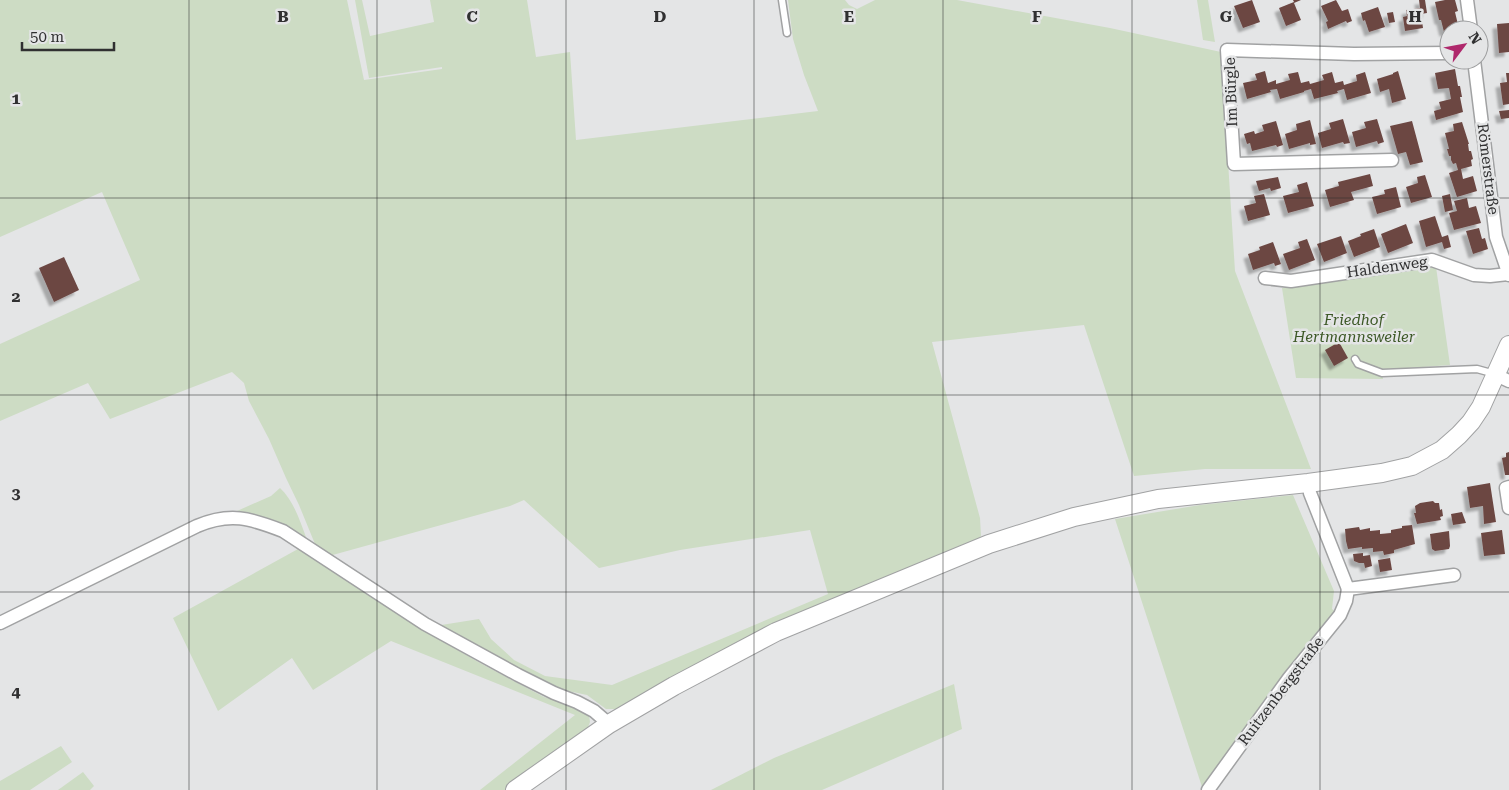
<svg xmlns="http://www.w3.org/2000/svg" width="1509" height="790" font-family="'Roboto Serif',serif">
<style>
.green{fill:#cddcc4}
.building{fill:#6c4743;filter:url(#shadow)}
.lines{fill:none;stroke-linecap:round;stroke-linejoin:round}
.lane-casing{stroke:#a1a2a3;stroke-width:9}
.street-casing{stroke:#a1a2a3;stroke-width:15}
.secondary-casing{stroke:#a1a2a3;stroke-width:20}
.lane{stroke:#fff;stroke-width:6}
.street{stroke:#fff;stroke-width:12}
.secondary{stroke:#fff;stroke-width:18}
.grid{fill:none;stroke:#303031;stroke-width:1;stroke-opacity:0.55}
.labels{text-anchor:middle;stroke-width:5;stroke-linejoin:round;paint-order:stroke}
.street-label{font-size:15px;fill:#303031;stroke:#e4e5e6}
.park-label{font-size:15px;font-style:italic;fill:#3c5826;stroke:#e4e5e6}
.grid-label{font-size:16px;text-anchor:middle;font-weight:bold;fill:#303031;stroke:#e4e5e6;stroke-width:5;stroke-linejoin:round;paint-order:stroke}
</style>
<defs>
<filter id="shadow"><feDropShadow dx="-4.5" dy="4.5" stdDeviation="1" flood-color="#0004"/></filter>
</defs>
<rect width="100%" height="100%" fill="#e4e5e6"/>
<!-- green -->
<g class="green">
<path d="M0 0H347L364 80 442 69V67L369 78 355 0H362L370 36 434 22 430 0H527L536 57 570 52 576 140 818 111 804 75 793 39 788 0H845L849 5 857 9 875 0H957L1110 28 1221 52 1235 271 1311 469H1205L1134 476 1084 325 932 342 980 518 981 536 967 548 619 709H606L587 695 549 687 435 626 479 619 491 639 514 660 545 676 612 685 828 594 810 530 680 550 599 568 524 500 510 506 329 556 315 544 299 505 286 478 269 439 249 401 244 383 232 372 110 419 88 383 0 421V344L140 280 102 192 0 237Z"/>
<path d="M1197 0H1208L1215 42 1203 40Z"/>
<path d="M1436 267 1450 365 1382 370 1383 379 1296 378 1282 288Z"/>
<path d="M280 488C294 501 300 521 307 540L284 526 269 519 237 511 271 496Z"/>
<path d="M1293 495 1334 591 1332 609 1340 615 1203 790 1115 519 1200 505Z"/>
<path d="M298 549 418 627 480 663 544 697 581 709 589 715 590 722 587 730 507 790H480L575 715 391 641 313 690 292 658 218 711 173 618Z"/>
<path d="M954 684 962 729 944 737 822 790H711L774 758Z"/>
<path d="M61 746 72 762 30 790H0V781Z"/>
<path d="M83 772 94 786 90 790H58Z"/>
</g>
<!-- building -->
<g class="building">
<path d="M1252 0 1260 22 1243 28 1234 6Z"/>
<path d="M1293 0H1301L1294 3 1301 20 1286 26 1279 8 1294 2Z"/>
<path d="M1336 0 1342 11 1348 9 1352 21 1347 23 1346 21 1328 29 1326 22 1328 21 1321 6Z"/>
<path d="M1419 0H1425L1427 13 1421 14 1423 28 1405 31 1403 17 1407 16 1406 10 1420 8Z"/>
<path d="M1445 0H1455L1458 11 1455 12 1459 29 1449 30V31L1444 32 1441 20H1439L1435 2Z"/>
<path d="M1378 7 1385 27 1369 32 1365 20 1363 21 1361 13Z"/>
<path d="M1393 12 1395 22 1389 23 1387 13Z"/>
<path d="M1509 23V52L1499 53 1497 24Z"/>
<path d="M1455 69 1458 86H1460L1462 97H1460L1463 112 1436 120 1434 111 1441 109 1439 102 1451 99 1449 88 1438 89 1435 73Z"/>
<path d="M1265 71 1268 83 1276 80V84L1290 80 1288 74 1298 72 1301 83 1309 81 1310 84 1324 80 1322 75 1332 72 1335 83 1343 81 1344 85 1357 81 1356 75 1365 72 1371 93 1347 100 1344 89 1337 91 1338 93 1314 99 1311 89 1304 91V92L1280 99 1277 89 1270 90 1271 92 1247 99 1243 83 1257 80 1255 74Z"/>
<path d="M1398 71 1406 99 1392 103 1389 89 1380 92 1377 79 1393 74V73Z"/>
<path d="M1506 73H1509V104L1503 105 1500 83 1507 82Z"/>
<path d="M1509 110V118L1501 119 1499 111Z"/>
<path d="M1343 119 1350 143 1344 144 1343 142 1322 148 1318 133 1331 129 1329 123Z"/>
<path d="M1377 119 1384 142 1378 144 1377 141 1356 147 1352 132 1366 128 1364 122Z"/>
<path d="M1310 120 1316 144 1310 145V143L1289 149 1285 134 1297 130 1296 124Z"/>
<path d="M1276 121 1283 145 1277 147 1276 145 1252 151 1250 143 1247 144 1244 134 1254 131 1255 134 1264 131 1262 125Z"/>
<path d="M1412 121 1423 162 1410 165 1406 152 1398 154 1390 126Z"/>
<path d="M1462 122 1469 144H1468L1469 151H1471L1473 159 1471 160 1472 166 1461 169 1463 179 1473 176 1477 191 1457 197 1449 173 1458 170 1456 163 1453 164 1451 160V156H1449L1447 149H1449L1445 133 1454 131 1453 124Z"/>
<path d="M1370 174 1373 186 1351 192 1354 200 1330 207 1325 190 1339 186 1338 182Z"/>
<path d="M1425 175 1432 197 1411 203 1406 187 1418 183 1417 177Z"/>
<path d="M1278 177 1281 188 1271 191 1270 188 1259 191 1256 181Z"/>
<path d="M1307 182 1314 206 1288 213 1283 196 1299 192 1297 185Z"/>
<path d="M1396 187 1401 207 1377 214 1372 197 1385 194 1384 190Z"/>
<path d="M1264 194 1270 215 1248 221 1244 206 1256 203 1254 196Z"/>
<path d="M1450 194 1453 210 1445 212 1442 196Z"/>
<path d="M1467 198 1469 208 1476 206 1481 223 1454 230 1449 213 1457 211 1454 201Z"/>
<path d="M1435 216 1442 237 1448 235 1451 247 1444 249 1442 242 1426 247 1419 221Z"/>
<path d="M1406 224 1413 243 1388 253 1381 234Z"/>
<path d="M1479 228 1482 239 1485 238 1488 249 1473 254 1466 231Z"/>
<path d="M1374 229 1380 247 1354 257 1348 241 1361 236 1360 234Z"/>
<path d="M1341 236 1347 253 1324 262 1317 244Z"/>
<path d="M1307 239 1315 260 1289 270 1283 254 1300 248 1298 242Z"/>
<path d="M1273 242 1281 264 1275 266 1274 263 1253 270 1248 254 1260 250 1259 247Z"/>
<path d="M64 257 79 290 54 302 39 268Z"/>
<path d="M1339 342 1348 358 1334 366 1325 350Z"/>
<path d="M1509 452V475H1505L1502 458 1506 457V453Z"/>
<path d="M1490 483 1496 522 1484 524 1483 506 1470 508 1467 487Z"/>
<path d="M1433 501 1435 503H1439L1440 510 1442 509 1443 516 1440 517 1441 520 1417 524 1414 513H1416L1415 506 1420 503Z"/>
<path d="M1462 512 1466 523 1453 525 1451 514Z"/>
<path d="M1412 525 1415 544 1394 550V553L1384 555 1383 551 1373 552V548L1362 549V547L1348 549 1346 541 1345 529 1359 527 1360 530 1370 528V531L1380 530V534L1391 533V530L1402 528V526Z"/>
<path d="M1502 530 1505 554 1484 556 1481 533Z"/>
<path d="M1449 531 1450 546 1449 549 1435 551 1432 549 1430 534Z"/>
<path d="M1363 553V556L1370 555 1372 566 1365 568 1364 563H1359L1354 561 1353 554Z"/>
<path d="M1390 558 1392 570 1380 572 1378 560Z"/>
</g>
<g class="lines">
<!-- lane casing -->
<g class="lane-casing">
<g id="lane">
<path d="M782 0 787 33"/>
<path d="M1355 359 1358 364 1382 373 1477 369 1495 374"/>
</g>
</g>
<!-- street casing -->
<g class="street-casing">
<g id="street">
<path d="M1467 0 1471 30"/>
<path d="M1474 60 1496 237 1509 275"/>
<path d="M1392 160 1234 164 1227 50 1354 54 1449 53"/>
<path d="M1265 278 1291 281 1432 260 1474 275 1490 276 1508 274"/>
<path d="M1496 375 1509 381"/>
<path d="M1308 483 1310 493 1348 589"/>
<path d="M1509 487 1506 488 1509 508"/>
<path d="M1348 589 1454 575"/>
<path d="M0 623 197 526C230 512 250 518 283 531L425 624 518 675 554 693 577 702 594 711 609 724"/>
<path d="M1208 790 1289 678 1340 615 1346 601 1348 589"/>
</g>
</g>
<!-- secondary casing -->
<g class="secondary-casing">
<path id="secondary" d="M515 790 609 724 674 686 776 632 989 544 1074 517 1158 499 1308 483 1382 473 1412 466 1442 450 1459 435 1471 422 1481 407 1509 345"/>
</g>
<!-- lane -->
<use href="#lane" class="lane"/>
<!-- street -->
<use href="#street" class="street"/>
<!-- secondary -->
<use href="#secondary" class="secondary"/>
</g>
<!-- grid -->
<path class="grid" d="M189 0V790M377 0V790M566 0V790M754 0V790M943 0V790M1132 0V790M1320 0V790M0 198H1509M0 395H1509M0 592H1509"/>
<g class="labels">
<!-- street labels -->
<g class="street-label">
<text transform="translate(1231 92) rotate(-92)" y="5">Im Bürgle</text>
<text transform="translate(1488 169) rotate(83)" y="5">Römerstraße</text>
<text transform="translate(1387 267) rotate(-8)" y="5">Haldenweg</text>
<text transform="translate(1281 691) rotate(-53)" y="5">Ruitzenbergstraße</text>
</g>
<!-- park labels -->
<g class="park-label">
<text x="1354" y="325">Friedhof<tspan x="1354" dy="17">Hertmannsweiler</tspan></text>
</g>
</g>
<g class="grid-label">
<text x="283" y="22">B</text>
<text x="472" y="22">C</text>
<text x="660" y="22">D</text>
<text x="849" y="22">E</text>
<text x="1037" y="22">F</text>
<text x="1226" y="22">G</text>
<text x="1415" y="22">H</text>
<text x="16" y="104">1</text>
<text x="16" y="302">2</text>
<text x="16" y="499">3</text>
<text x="16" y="697">4</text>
</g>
<!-- north arrow -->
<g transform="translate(1464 45) rotate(58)"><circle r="24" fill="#e4e5e6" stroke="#9c9d9e"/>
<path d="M0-4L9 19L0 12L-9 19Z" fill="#af286c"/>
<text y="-8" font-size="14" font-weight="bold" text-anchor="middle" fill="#303031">N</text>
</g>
<!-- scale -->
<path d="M22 42v8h92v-8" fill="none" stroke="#303031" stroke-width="2.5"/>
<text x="30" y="42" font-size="15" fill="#303031" stroke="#e4e5e6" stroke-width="4" paint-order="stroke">50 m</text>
</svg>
